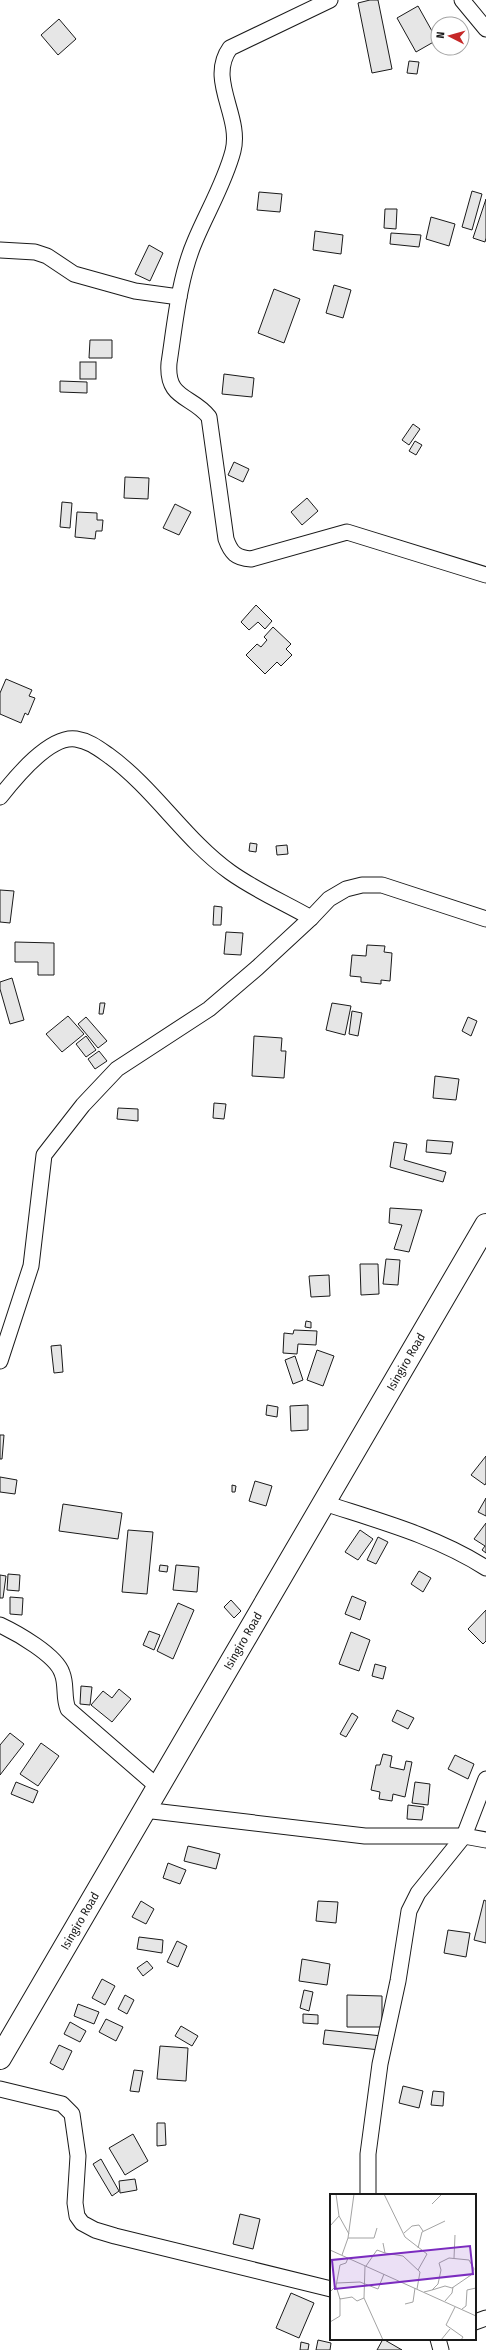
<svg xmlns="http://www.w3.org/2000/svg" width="486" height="2350" font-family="'Fira Sans Condensed',sans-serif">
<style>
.building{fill:#e6e6e6;stroke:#1a1a1a}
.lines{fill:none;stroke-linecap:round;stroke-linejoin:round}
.minor-casing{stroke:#1a1a1a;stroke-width:17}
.primary-casing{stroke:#1a1a1a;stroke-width:24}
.minor{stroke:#fff;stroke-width:15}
.primary{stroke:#fff;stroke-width:22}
.labels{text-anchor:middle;stroke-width:3;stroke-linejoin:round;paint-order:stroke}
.street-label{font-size:12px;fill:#1a1a1a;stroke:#fff}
.inset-road{fill:none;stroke:#a3a3a3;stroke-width:1}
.view{fill:#7b2cbf;fill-opacity:0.15;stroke:#7b2cbf;stroke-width:2}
.inset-edge{fill:none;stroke:#1a1a1a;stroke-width:2}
</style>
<rect width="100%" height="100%" fill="#fff"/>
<!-- building -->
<g class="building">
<path d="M370 0H378L392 69 372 73 358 3Z"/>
<path d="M418 6 437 40 416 52 397 18Z"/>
<path d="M59 19 76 39 58 55 41 35Z"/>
<path d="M409 61 419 62 417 74 407 73Z"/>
<path d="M472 191 482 194 472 230 462 227Z"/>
<path d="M259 192 282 194 280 212 257 210Z"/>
<path d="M486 199V238L485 242 473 238Z"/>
<path d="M385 209H397L396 229 384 228Z"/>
<path d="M431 217 455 224 449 246 426 239Z"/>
<path d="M315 231 343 235 341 254 313 250Z"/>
<path d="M391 233 421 235 419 247 390 244Z"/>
<path d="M149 245 163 253 150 281 135 274Z"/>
<path d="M334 285 351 290 343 318 326 313Z"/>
<path d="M274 289 300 299 284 343 258 333Z"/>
<path d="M90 340H112V358H89Z"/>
<rect x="80" y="362" width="16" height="17"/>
<path d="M224 374 254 378 252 397 222 394Z"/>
<path d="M60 381 87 382V393L60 392Z"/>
<path d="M413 424 420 429 409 445 402 440Z"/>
<path d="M415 441 422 445 416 455 409 451Z"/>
<path d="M234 462 249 469 243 482 228 475Z"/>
<path d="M125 477 149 478 148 499 124 498Z"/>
<path d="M307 498 318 511 302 525 291 512Z"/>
<path d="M62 502 72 503 70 528 60 527Z"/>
<path d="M175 504 191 512 179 535 163 528Z"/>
<path d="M77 512 97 513V520H103L102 531H96L95 539 75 537Z"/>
<path d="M256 605 272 621 265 629 258 622 249 630 241 622Z"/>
<path d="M273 627 291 644 286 649 292 655 281 666 277 662 265 674 246 655 257 644 261 647 267 640 264 637Z"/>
<path d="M6 679 32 690 29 696 35 698 28 715 25 713 21 723 0 714V693Z"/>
<path d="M250 843 257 844 256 852 249 851Z"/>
<path d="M287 845 288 854 277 855 276 846Z"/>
<path d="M0 890 14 891 10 923 0 922Z"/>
<path d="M214 906 222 907 221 925H213Z"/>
<path d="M226 932 243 933 241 955 224 954Z"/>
<path d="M15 942 54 943V975H38V962H15Z"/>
<path d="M367 945 385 946 384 952 392 953 390 981 381 980V984L361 982V977L350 976 352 955 366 956Z"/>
<path d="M12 978 24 1020 10 1024 0 989V982Z"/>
<path d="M100 1003H105L103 1014H99Z"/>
<path d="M332 1003 351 1006 345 1035 326 1030Z"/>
<path d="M352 1011 362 1013 358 1036 349 1034Z"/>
<path d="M68 1016 84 1034 62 1052 46 1034Z"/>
<path d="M86 1017 107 1041 98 1048 78 1024Z"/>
<path d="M468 1017 477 1021 471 1036 462 1031Z"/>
<path d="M86 1036 96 1050 86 1057 76 1044Z"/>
<path d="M254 1036 282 1038 281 1051H286L284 1078 252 1076Z"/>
<path d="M99 1051 107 1061 95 1069 88 1059Z"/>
<path d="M435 1076 459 1079 456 1100 433 1098Z"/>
<path d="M214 1103 226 1104 224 1119 213 1118Z"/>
<path d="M118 1108 138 1109V1121L117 1119Z"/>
<path d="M427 1140 453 1142 451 1154 426 1152Z"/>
<path d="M394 1142 407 1144 404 1160 446 1172 443 1182 390 1167Z"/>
<path d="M390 1208 422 1210 409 1252 394 1249 402 1225 389 1223Z"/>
<path d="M386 1259 400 1260 398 1285 383 1284Z"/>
<path d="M360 1264H378L379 1294 361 1295Z"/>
<path d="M329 1275 330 1296 311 1297 309 1276Z"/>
<path d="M306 1321 311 1322V1328L305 1327Z"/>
<path d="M294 1330 317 1331 316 1345 298 1344 297 1354 283 1353 284 1333 293 1334Z"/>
<path d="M61 1345 63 1372 54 1373 51 1346Z"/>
<path d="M317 1350 334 1356 323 1386 307 1380Z"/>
<path d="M295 1356 303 1380 293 1384 285 1360Z"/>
<path d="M267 1405 278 1407 277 1417 266 1415Z"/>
<path d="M308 1405V1430L291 1431 290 1406Z"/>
<path d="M0 1435H4L2 1459H0Z"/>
<path d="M486 1456V1483L485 1485 471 1475Z"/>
<path d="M0 1477 17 1480 15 1494 0 1492Z"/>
<path d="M255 1481 272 1486 266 1506 249 1501Z"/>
<path d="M232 1485 236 1486 235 1492H232Z"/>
<path d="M486 1498V1516L478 1512Z"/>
<path d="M63 1504 122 1513 118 1539 59 1531Z"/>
<path d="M486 1523V1553L482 1550 485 1546 474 1539Z"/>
<path d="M128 1530 153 1532 147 1594 122 1592Z"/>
<path d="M360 1530 373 1539 358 1560 345 1552Z"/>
<path d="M378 1537 388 1542 376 1564 367 1560Z"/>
<path d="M160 1565 168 1566 167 1572 159 1571Z"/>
<path d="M176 1565 199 1567 197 1592 173 1590Z"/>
<path d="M419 1571 431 1578 423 1592 411 1584Z"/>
<path d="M8 1574 20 1575 19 1591 7 1590Z"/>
<path d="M0 1575 6 1576 3 1598H0Z"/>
<path d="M352 1596 366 1602 360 1620 345 1614Z"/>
<path d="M10 1597 23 1598 22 1615 10 1614Z"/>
<path d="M231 1600 241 1611 234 1618 224 1607Z"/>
<path d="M178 1603 194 1610 173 1659 157 1651Z"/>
<path d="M486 1610V1641L483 1644 468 1629Z"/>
<path d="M149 1631 160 1635 154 1650 143 1645Z"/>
<path d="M351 1632 370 1640 359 1671 339 1664Z"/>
<path d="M375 1664 386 1667 383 1679 372 1676Z"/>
<path d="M81 1686 92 1687 90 1705 80 1704Z"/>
<path d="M119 1689 131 1699 112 1722 91 1705 103 1691 112 1698Z"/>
<path d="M397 1710 414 1718 408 1729 392 1721Z"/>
<path d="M352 1713 358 1717 346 1737 340 1734Z"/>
<path d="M10 1733 24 1744 0 1775V1745Z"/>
<path d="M41 1743 59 1756 38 1786 20 1774Z"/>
<path d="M383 1754 392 1756 390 1767 404 1770 406 1761 412 1762 405 1797 393 1794 392 1801 379 1799 380 1792 371 1790 376 1765H380Z"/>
<path d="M455 1755 474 1764 468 1779 448 1769Z"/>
<path d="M16 1782 38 1791 33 1803 11 1794Z"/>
<path d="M415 1782 430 1784 428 1805 412 1803Z"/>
<path d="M408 1805 424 1807 422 1820 407 1819Z"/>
<path d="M188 1846 220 1854 216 1869 184 1861Z"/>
<path d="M168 1863 186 1870 180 1884 163 1878Z"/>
<path d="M484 1900 486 1901V1943L474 1940Z"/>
<path d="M141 1901 154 1909 146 1924 132 1917Z"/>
<path d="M318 1901 338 1902 336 1923 316 1921Z"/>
<path d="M448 1930 470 1933 466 1957 444 1953Z"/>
<path d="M139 1937 163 1940 162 1953 137 1949Z"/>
<path d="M177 1941 187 1946 178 1967 167 1962Z"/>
<path d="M302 1959 330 1964 327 1985 299 1981Z"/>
<path d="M147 1961 153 1968 143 1976 137 1968Z"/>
<path d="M102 1979 115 1986 105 2005 92 1998Z"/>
<path d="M304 1990 313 1992 309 2011 300 2008Z"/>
<path d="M125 1995 134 2000 127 2014 118 2009Z"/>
<path d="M347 1995 382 1996V2027H347Z"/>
<path d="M78 2004 99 2012 94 2024 74 2016Z"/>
<path d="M303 2014 318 2015V2024L303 2023Z"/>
<path d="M106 2019 123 2027 116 2041 99 2032Z"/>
<path d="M70 2022 86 2031 80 2042 64 2034Z"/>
<path d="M181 2026 198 2036 192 2046 175 2036Z"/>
<path d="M325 2030 382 2036 380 2050 323 2044Z"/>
<path d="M59 2045 72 2051 63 2070 50 2063Z"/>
<path d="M160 2046 188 2048 186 2081 157 2079Z"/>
<path d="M134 2070 143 2071 139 2092 130 2091Z"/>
<path d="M403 2086 423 2091 419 2108 399 2103Z"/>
<path d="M433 2091 444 2092 443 2106 431 2105Z"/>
<path d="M157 2123H165L166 2145 157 2146Z"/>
<path d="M133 2134 148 2161 125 2175 109 2148Z"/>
<path d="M101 2159 119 2191 112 2196 93 2164Z"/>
<path d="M135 2179 137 2190 120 2193 119 2181Z"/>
<path d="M240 2214 260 2219 253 2249 233 2244Z"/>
<path d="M291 2293 314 2303 299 2338 276 2328Z"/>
<path d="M383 2339 402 2350H377Z"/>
<path d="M318 2340 331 2343 330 2350H316Z"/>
<path d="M301 2342 309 2344 308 2350H300Z"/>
</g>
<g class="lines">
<!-- minor casing -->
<g class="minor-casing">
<g id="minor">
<path d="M330 0 230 48C207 80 242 116 233 151 225 182 207 212 195 241 179 278 175 324 169 363 166 400 192 395 209 417L226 539C231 553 236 558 251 559L347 532 486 575"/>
<path d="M462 0 486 29"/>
<path d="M0 250 35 252 47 256 74 274 135 291 179 297"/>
<path d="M0 797C15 778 50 735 76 739 89 741 98 748 108 755 155 789 185 840 230 872 255 890 285 903 311 918"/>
<path d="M0 1361 31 1266 44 1155 83 1105 117 1069 209 1009 257 968 311 918 329 899 346 889 362 885H382L486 919"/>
<path d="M324 1503C379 1521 436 1536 486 1568"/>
<path d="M0 1625C17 1633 56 1655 62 1673 67 1685 63 1697 68 1709L158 1787"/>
<path d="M144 1810 365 1836H464L486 1840"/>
<path d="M0 2089 62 2104 72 2114 78 2156 75 2203 77 2216 82 2223 95 2230 115 2236 331 2289"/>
<path d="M368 2195V2154L380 2064 398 1981 409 1911 418 1893 464 1836 486 1779"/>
<path d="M475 2322 486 2318"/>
<path d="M438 2339 441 2350"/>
</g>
</g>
<!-- primary casing -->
<g class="primary-casing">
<path id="primary" d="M0 2058 486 1225"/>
</g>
<!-- minor -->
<use href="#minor" class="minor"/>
<!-- primary -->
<use href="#primary" class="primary"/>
</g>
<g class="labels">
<!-- street labels -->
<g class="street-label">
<text transform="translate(406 1362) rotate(-60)" y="4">Isingiro Road</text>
<text transform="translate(243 1641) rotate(-60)" y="4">Isingiro Road</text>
<text transform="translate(80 1921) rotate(-60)" y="4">Isingiro Road</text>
</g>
</g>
<!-- overview -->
<g transform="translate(330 2194)">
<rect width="146" height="146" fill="#fff"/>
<path class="inset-road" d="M6 0 9 22 19 40M54 0 75 43 97 60 88 76M102 10 112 0M0 32 9 22M74 39 82 32 89 31 93 37M18 44H44L47 34M53 49 55 59 73 62 90 78 87 95M88 54 92 38 115 27M0 56 146 122M12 61 18 44 24 0M124 64 125 41M35 72 34 104 53 146M36 72 47 56 55 59M7 89 30 88 48 95 54 80M6 92 10 71 16 69 18 64M0 98 6 92 10 105 22 103 27 107 34 104M94 98 102 96 108 90 111 76 109 69 119 64 139 66 144 75 141 81 122 94 115 92 102 96M115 107 122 99 123 93M75 110 83 108 85 94M125 113 116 131 133 143 131 146M132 115 136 112 137 96 146 94M0 128 10 122V104M111 146 120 135"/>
<path class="view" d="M140 52 143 80 5 95 2 66Z"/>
<rect width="146" height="146" class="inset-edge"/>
</g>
<!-- north arrow -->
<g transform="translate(450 36) rotate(276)"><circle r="19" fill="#ffffff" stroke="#a3a3a3"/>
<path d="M0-3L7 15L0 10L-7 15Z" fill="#c62828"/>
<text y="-6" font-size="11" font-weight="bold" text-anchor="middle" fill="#1a1a1a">N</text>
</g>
</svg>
